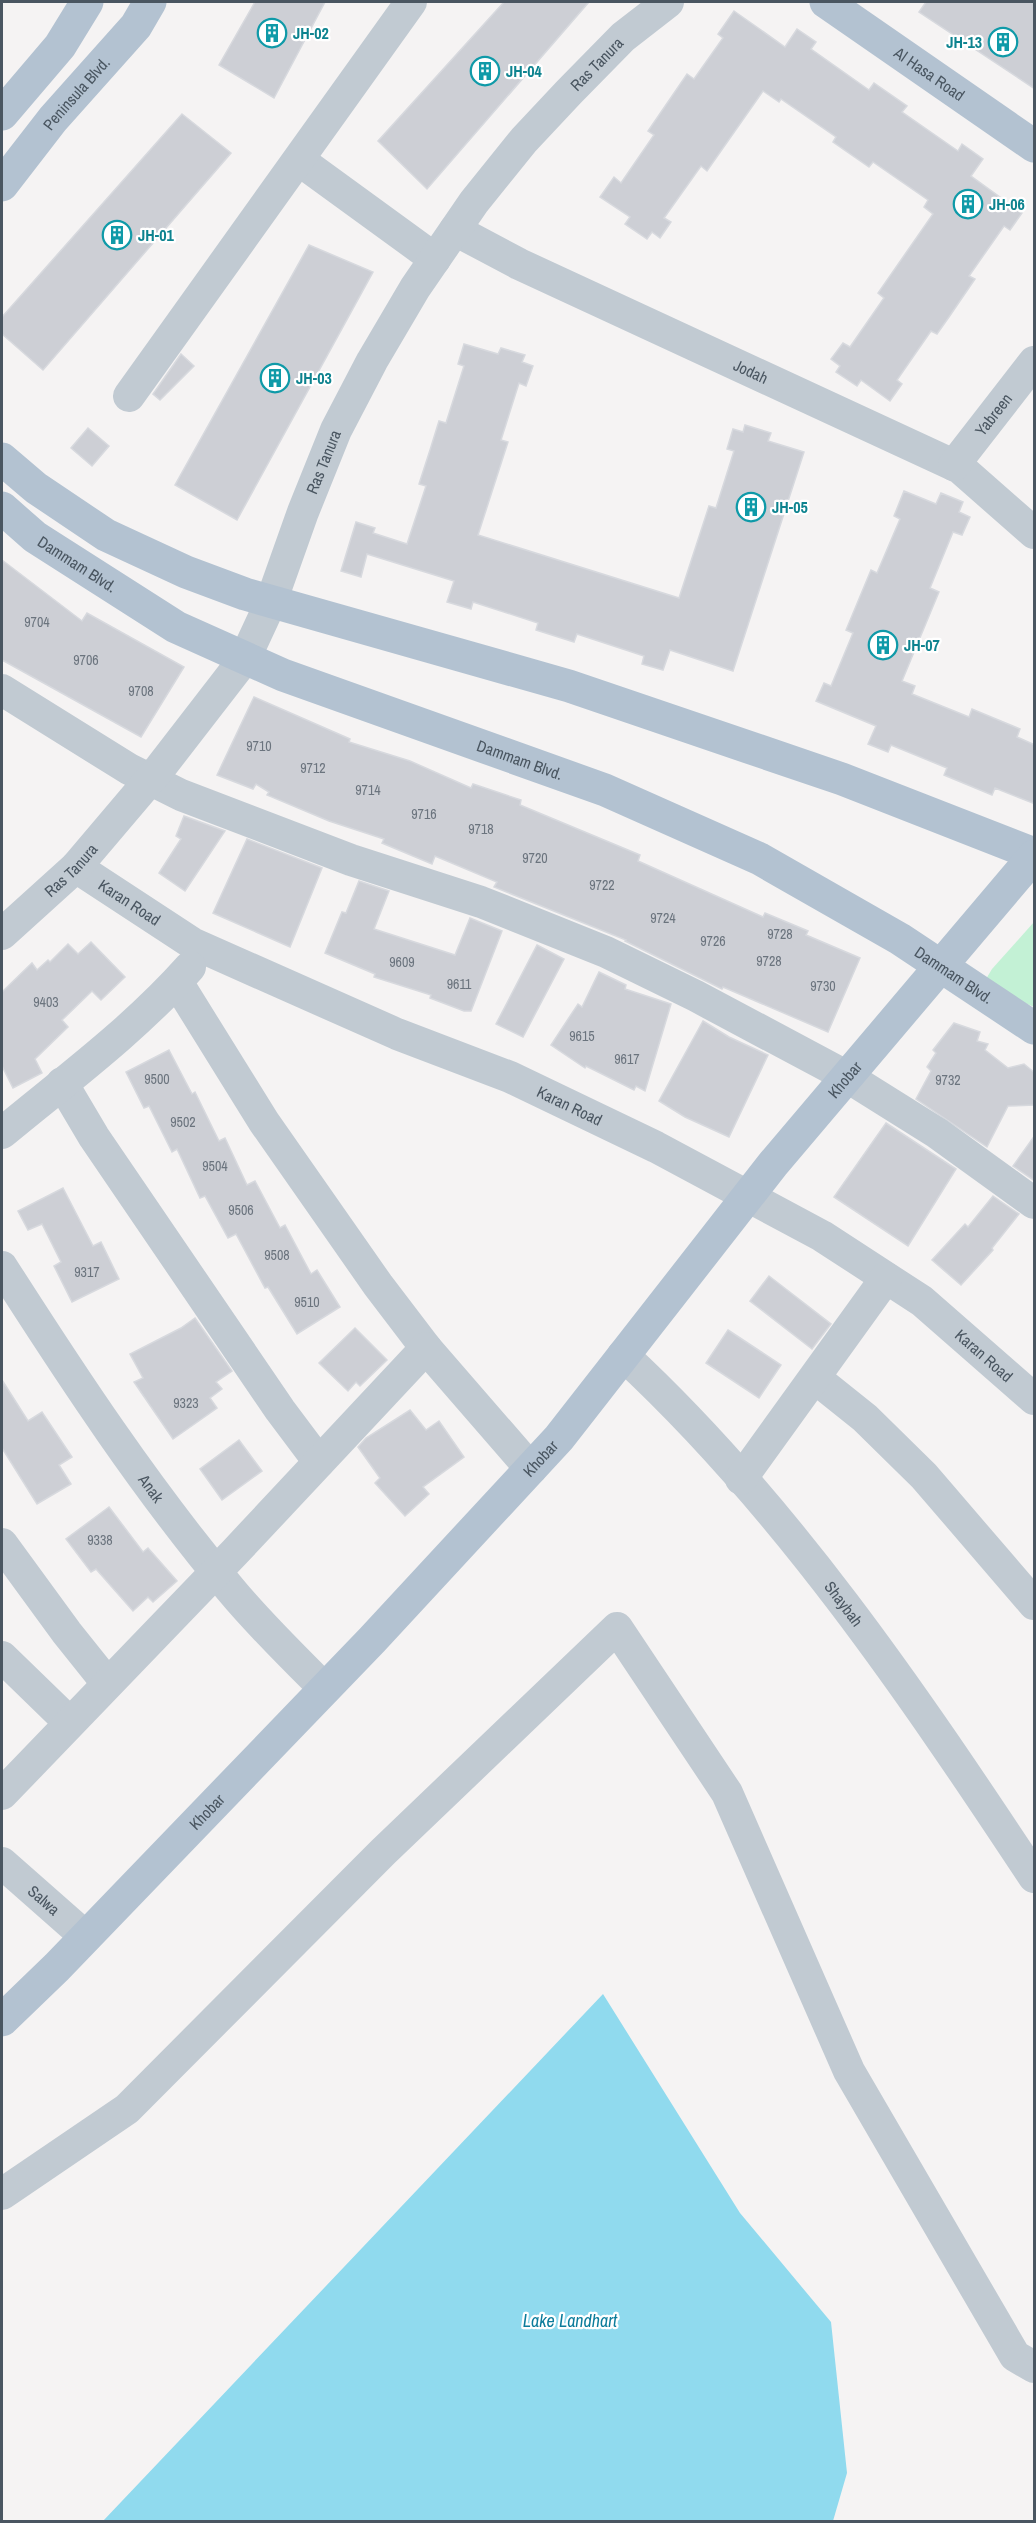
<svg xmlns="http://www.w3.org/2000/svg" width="1036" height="2523" font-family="'Archivo Narrow',sans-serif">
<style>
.green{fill:#c3f1d5}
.water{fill:#90daee}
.building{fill:#cdcfd5;stroke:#d7d9de;stroke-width:1.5}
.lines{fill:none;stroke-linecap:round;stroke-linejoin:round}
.minor{stroke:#c1cad2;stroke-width:32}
.major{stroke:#b3c2d1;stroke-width:33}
.labels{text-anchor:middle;stroke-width:4.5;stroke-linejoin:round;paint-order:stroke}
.number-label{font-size:14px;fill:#6b747e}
.culture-label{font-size:16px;font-weight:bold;fill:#0d838f;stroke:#fff;text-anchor:start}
.street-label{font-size:16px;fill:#4a5661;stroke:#fff}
.water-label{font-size:18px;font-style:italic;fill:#0c7c9b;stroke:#fff}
</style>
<rect width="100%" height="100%" fill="#f5f3f3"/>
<!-- green -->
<path class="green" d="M1034 922V1007L983 984 992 969Z"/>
<!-- water -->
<path class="water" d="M603 1994 740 2213 831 2322 847 2473 833 2521H103Z"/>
<!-- building -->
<g class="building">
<path d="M255 2H325L274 98 219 65Z"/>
<path d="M504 2H589L427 189 378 141Z"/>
<path d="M926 2H1035V89L919 12Z"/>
<path d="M734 11 785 47 797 29 816 42 811 49 869 90 874 83 907 106 902 112 958 151 962 144 983 159 971 176 1022 213 1010 230 1004 226 969 276 975 279 949 317 937 334 931 331 897 380 902 384 890 401 861 380 857 386 836 372 840 366 831 359 843 343 850 347 884 298 878 293 933 214 924 207 928 200 873 162 869 167 833 142 836 137 781 99 779 102 763 91 707 171 701 166 664 218 671 222 660 238 652 232 647 239 625 224 630 217 600 197 614 177 621 183 654 135 648 131 687 74 694 79 723 38 718 34Z"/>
<path d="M182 114 231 153 43 370 2 334V317Z"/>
<path d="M309 245 373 272 237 520 175 485Z"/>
<path d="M464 344 498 354 501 348 525 355 522 362 533 366 526 386 519 383 501 440 508 442 478 535 679 598 709 506 716 508 734 451 727 449 733 429 743 432 745 425 771 433 768 441 804 452 733 671 670 650 663 670 642 664 644 656 577 634 574 642 536 630 538 623 473 602 471 609 447 602 454 581 367 554 361 577 341 571 356 522 375 528 373 533 407 544 426 486 419 484 430 450 439 421 446 423 464 366 458 364Z"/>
<path d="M181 354 194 366 160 400 153 394Z"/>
<path d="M88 428 109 446 92 466 71 448Z"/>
<path d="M904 491 936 504 941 493 963 502 959 512 970 517 962 535 953 532 930 588 939 592 902 681 915 686 912 694 969 717 972 709 1020 729 1017 737 1035 745V804L995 788 992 795 944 775 947 768 891 745 888 752 868 744 876 726 816 701 824 683 831 686 853 633 846 630 871 570 877 573 900 519 894 516Z"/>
<path d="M2 560 82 621 87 613 184 667 141 737 2 660Z"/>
<path d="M254 697 350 739 349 742 410 761 471 788 473 784 521 800 520 805 640 855 638 861 763 917 765 913 808 931 806 935 860 958 828 1032 723 987 722 989 625 941 626 940 494 887 497 882 435 856 432 864 382 843 384 839 329 821 267 795 269 792 256 784 253 789 217 775Z"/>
<path d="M184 816 225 831 185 891 159 873 181 839 176 836Z"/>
<path d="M247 839 322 868 290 947 213 913Z"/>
<path d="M359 881 389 891 374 929 455 955 470 918 502 931 471 1011H464L430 998 431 995 374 977 375 974 325 953 342 912 346 913Z"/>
<path d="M91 942 125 977 101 1000 92 991 62 1020 68 1027 35 1059 42 1073 13 1088 2 1066V992L32 963 37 970 48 960 50 962 68 944 78 954Z"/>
<path d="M537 945 564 959 523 1037 496 1024Z"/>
<path d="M599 972 626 985 625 989 671 1004 645 1091 636 1086 634 1090 586 1066 585 1068 551 1045 578 1004 582 1007Z"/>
<path d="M703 1021 729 1037 768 1055 729 1137 685 1117 659 1101Z"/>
<path d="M954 1023 980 1032 977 1041 988 1044 985 1050 1008 1068 1024 1064 1035 1073V1105L1008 1106 987 1147 916 1099 931 1071 927 1067 936 1053 933 1050Z"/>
<path d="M169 1050 192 1094 195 1092 219 1141 225 1138 247 1185 255 1181 280 1228 285 1225 311 1274 317 1270 340 1307 297 1334 268 1287 265 1288 236 1234 228 1238 205 1196 200 1198 177 1149 172 1152 149 1106 144 1108 126 1072Z"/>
<path d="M886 1123 956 1169 908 1246 834 1197Z"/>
<path d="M1035 1135V1181L1013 1166Z"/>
<path d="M63 1188 93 1246 101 1242 119 1279 72 1302 54 1266 61 1262 42 1224 28 1230 18 1211Z"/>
<path d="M993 1196 1019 1214 992 1248 993 1250 961 1285 932 1260 965 1224 968 1227Z"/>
<path d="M769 1276 831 1324 812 1349 750 1301Z"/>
<path d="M195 1318 232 1371 216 1382 222 1389 210 1398 217 1408 173 1439 134 1382 143 1378 130 1354 181 1328Z"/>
<path d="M355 1328 387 1360 360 1386 356 1382 348 1391 319 1363Z"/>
<path d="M728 1330 781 1365 759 1398 706 1363Z"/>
<path d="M2 1380 28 1421 42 1412 72 1457 59 1465 71 1484 37 1504 2 1448Z"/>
<path d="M410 1410 426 1430 439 1421 464 1457 423 1487 429 1494 405 1516 375 1483 380 1478 358 1447 366 1438Z"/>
<path d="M239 1440 262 1471 222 1500 200 1469Z"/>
<path d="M109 1507 143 1552 148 1548 177 1581 153 1602 148 1597 133 1611 96 1569 91 1572 66 1539Z"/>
</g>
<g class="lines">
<!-- minor -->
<g class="minor">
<path d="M299 160 435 259"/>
<path id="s1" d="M455 230 519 264 960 468 1034 533"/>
<path d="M129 396 411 2"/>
<path id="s2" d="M954 465 1034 362"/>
<path d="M2 690 129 769 181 795 351 860 481 902 606 952 696 996 846 1076 937 1133 1034 1203"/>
<path id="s3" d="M76 867 192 943 397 1034 510 1077 656 1147 822 1236 922 1301 1034 1399"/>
<path id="s4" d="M2 934 76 867 160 768 245 658 271 602 303 512 336 430 372 361 415 288 474 202 524 140 569 92 623 37 668 2"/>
<path d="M177 982 264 1122 378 1285 426 1348 531 1469"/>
<path d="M62 1083 94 1137 280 1410 319 1462"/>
<path d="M2 1133C66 1080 134 1030 190 967"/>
<path id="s5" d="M2 1267C73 1378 146 1489 231 1590 260 1625 293 1657 325 1689"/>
<path id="s6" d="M623 1355C785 1505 913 1694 1034 1877"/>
<path d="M815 1378 865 1418 924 1476 1034 1604"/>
<path d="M741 1479 886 1278"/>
<path d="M2 1544 67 1633 107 1683"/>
<path d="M2 1657 69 1722"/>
<path d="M2 1794 235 1552 426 1348"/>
<path id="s7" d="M2 1863 86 1937"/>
<path d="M2 2194 127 2109 383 1852 617 1628 727 1793 849 2071 1015 2356 1034 2367"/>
</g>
<!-- major -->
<g class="major">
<path id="s8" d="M826 2 1034 146"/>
<path d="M2 114 60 46 87 2"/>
<path id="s9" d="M2 185 53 119 136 26 150 2"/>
<path d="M2 459 36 488 106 535 186 572 245 594 569 686 842 779 1034 854"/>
<path id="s10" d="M2 508 35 537 176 627 283 675 605 790 760 859 900 939 1034 1028"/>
<path id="s11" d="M2 2020 57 1967 372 1640 559 1438 773 1164 1034 856"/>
</g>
</g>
<!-- icons -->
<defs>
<g id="building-ring" transform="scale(1.5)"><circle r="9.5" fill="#fff" stroke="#0f9aa8" stroke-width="1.5"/><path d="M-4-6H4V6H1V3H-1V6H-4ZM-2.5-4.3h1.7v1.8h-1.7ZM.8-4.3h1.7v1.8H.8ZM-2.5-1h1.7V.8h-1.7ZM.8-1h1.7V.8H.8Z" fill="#0f9aa8"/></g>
</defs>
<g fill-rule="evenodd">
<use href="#building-ring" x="272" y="33"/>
<use href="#building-ring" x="1003" y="42"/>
<use href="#building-ring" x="485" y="71"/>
<use href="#building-ring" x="968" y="204"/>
<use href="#building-ring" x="117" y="235"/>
<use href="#building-ring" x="275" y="378"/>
<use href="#building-ring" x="751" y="507"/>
<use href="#building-ring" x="883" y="645"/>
</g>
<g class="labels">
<!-- number labels -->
<g class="number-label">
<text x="37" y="627">9704</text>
<text x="86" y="665">9706</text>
<text x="141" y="696">9708</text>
<text x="259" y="751">9710</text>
<text x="313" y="773">9712</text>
<text x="368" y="795">9714</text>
<text x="424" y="819">9716</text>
<text x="481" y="834">9718</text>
<text x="535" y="863">9720</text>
<text x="602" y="890">9722</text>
<text x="663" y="923">9724</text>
<text x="780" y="939">9728</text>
<text x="713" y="946">9726</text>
<text x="769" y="966">9728</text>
<text x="402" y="967">9609</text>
<text x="459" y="989">9611</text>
<text x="823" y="991">9730</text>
<text x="46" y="1007">9403</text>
<text x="582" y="1041">9615</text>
<text x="627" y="1064">9617</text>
<text x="157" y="1084">9500</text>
<text x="948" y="1085">9732</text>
<text x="183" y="1127">9502</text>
<text x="215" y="1171">9504</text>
<text x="241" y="1215">9506</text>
<text x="277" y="1260">9508</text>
<text x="87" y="1277">9317</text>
<text x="307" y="1307">9510</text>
<text x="186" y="1408">9323</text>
<text x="100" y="1545">9338</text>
</g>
<!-- culture labels -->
<g class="culture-label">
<text x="293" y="39">JH-02</text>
<text x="982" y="48" text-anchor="end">JH-13</text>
<text x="506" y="77">JH-04</text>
<text x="989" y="210">JH-06</text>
<text x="138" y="241">JH-01</text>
<text x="296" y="384">JH-03</text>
<text x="772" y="513">JH-05</text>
<text x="904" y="651">JH-07</text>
</g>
<!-- street labels -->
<g class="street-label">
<text dy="6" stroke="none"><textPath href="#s4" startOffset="1066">Ras Tanura</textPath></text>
<text dy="6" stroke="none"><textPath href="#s8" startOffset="126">Al Hasa Road</textPath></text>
<text dy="6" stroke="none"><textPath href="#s9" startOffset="118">Peninsula Blvd.</textPath></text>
<text dy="6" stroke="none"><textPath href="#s1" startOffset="328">Jodah</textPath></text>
<text dy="6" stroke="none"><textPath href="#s2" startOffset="64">Yabreen</textPath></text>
<text dy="6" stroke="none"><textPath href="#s4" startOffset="580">Ras Tanura</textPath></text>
<text dy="6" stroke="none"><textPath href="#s10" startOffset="94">Dammam Blvd.</textPath></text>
<text dy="6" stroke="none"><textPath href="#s10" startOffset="580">Dammam Blvd.</textPath></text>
<text dy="6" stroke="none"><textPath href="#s4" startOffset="94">Ras Tanura</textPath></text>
<text dy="6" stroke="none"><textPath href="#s3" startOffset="64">Karan Road</textPath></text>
<text dy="6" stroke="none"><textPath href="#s10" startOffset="1066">Dammam Blvd.</textPath></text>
<text dy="6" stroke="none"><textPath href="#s11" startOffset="1264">Khobar</textPath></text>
<text dy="6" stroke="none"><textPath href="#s3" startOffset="550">Karan Road</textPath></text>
<text dy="6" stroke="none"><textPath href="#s3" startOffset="1036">Karan Road</textPath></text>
<text dy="6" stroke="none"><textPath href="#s11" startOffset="778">Khobar</textPath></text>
<text dy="6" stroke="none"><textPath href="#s5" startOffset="267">Anak</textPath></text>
<text dy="6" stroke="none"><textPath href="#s6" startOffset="333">Shaybah</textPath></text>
<text dy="6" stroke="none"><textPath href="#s11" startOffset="292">Khobar</textPath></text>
<text dy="6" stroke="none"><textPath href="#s7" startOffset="56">Salwa</textPath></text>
</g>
<!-- water labels -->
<g class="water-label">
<text x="570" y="2327">Lake Landhart</text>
</g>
</g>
<!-- border -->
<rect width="1036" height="2523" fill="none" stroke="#4a5661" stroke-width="6"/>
</svg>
